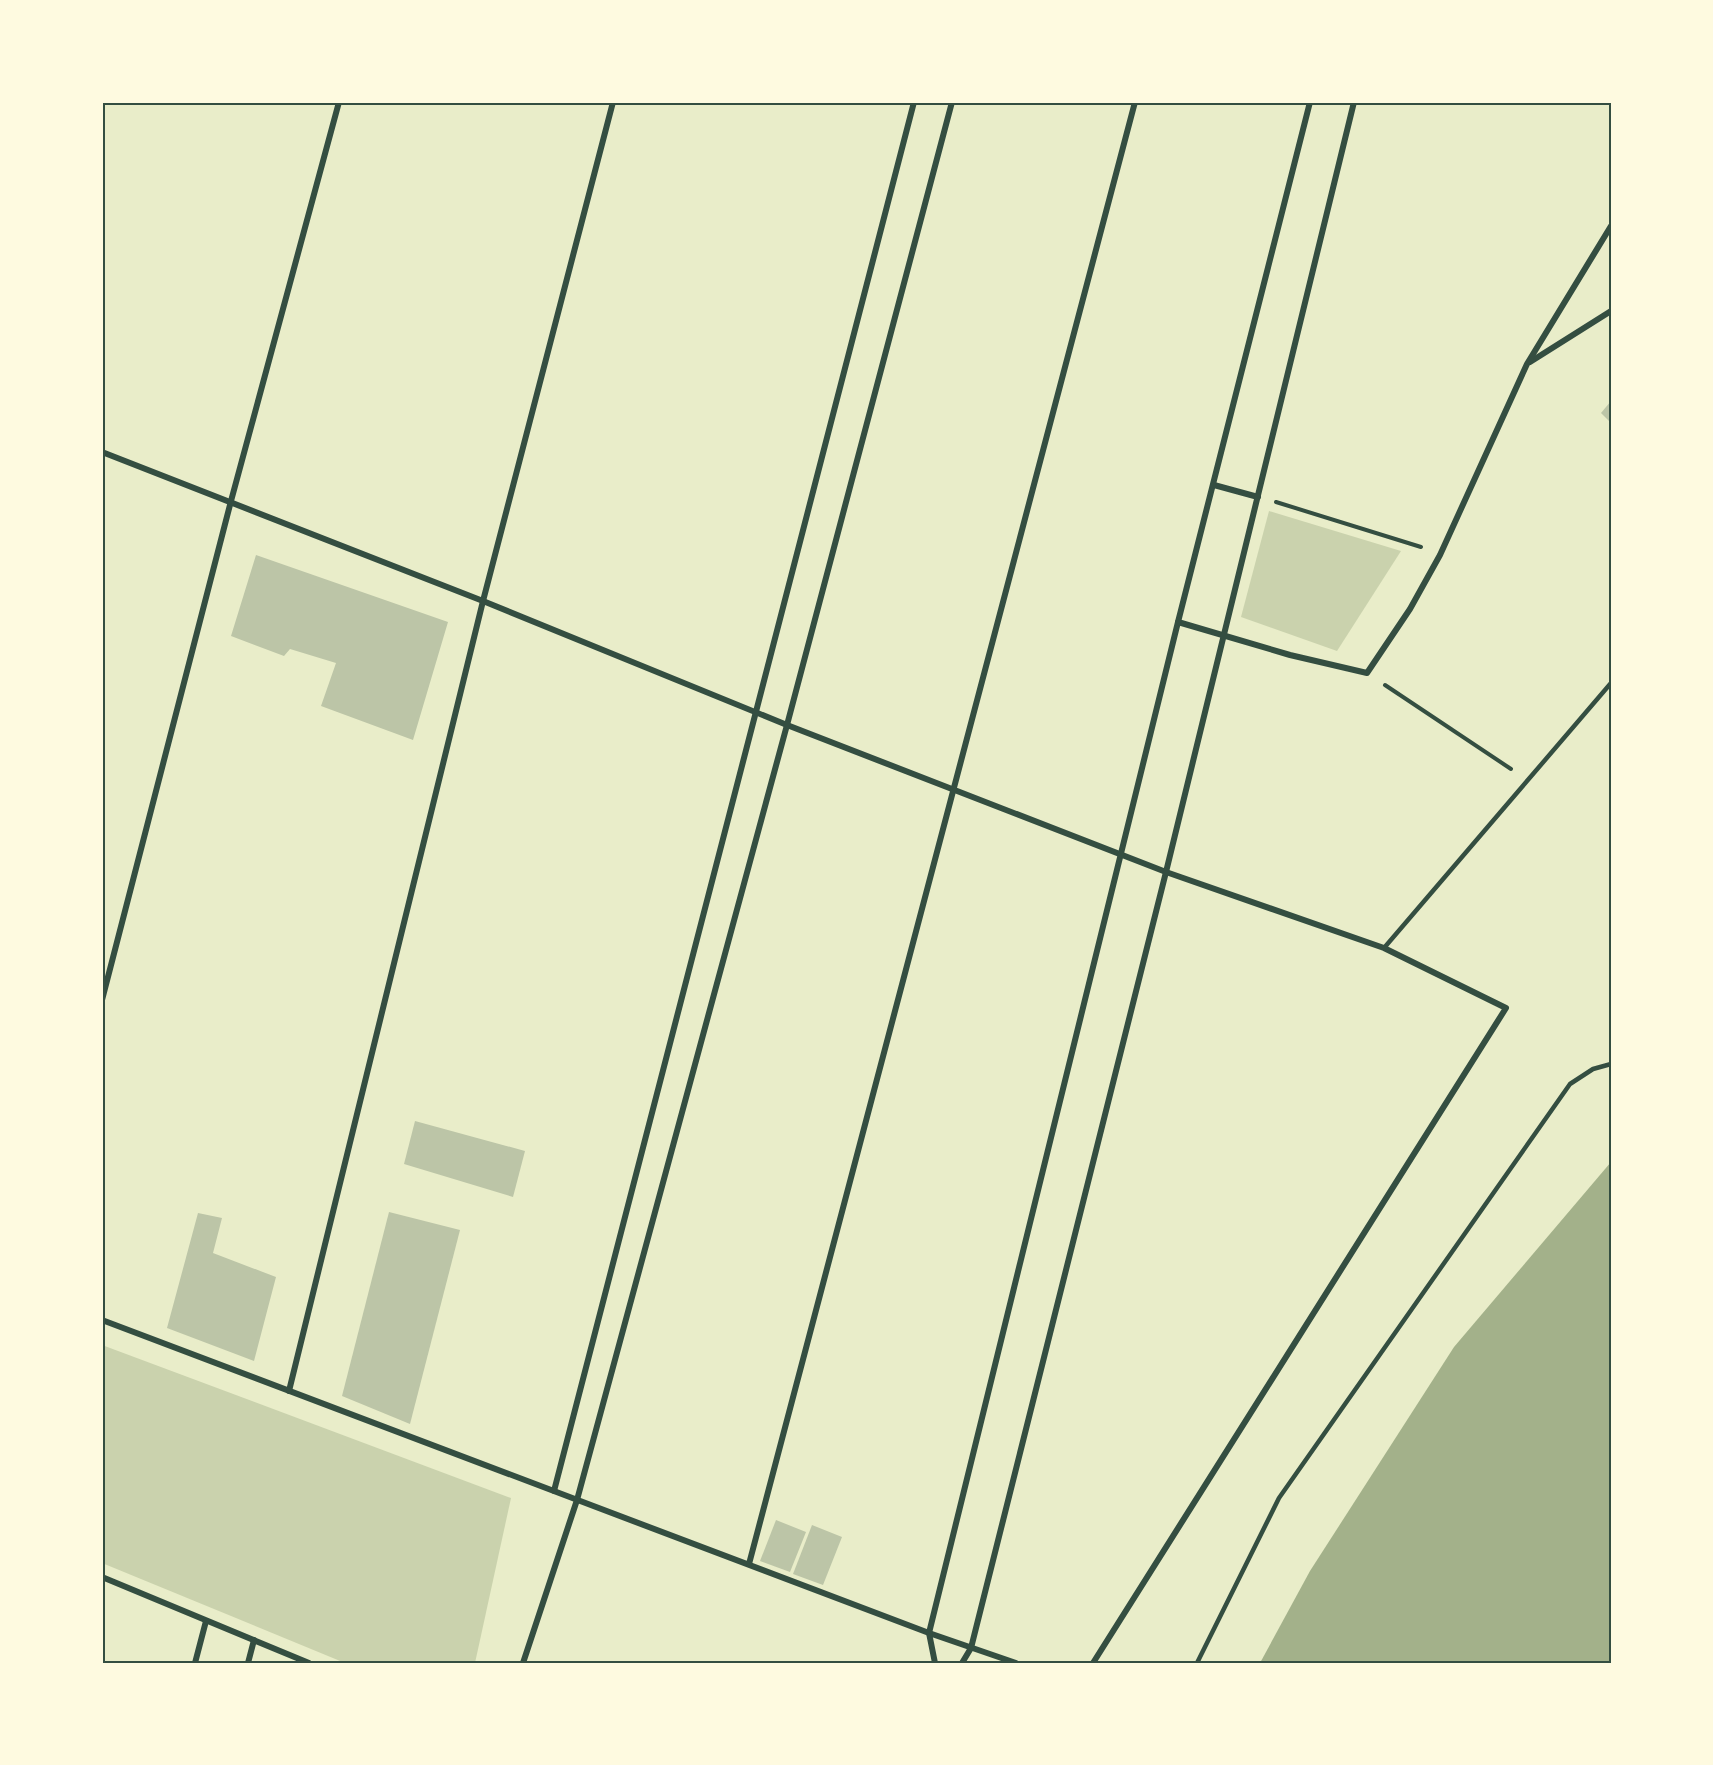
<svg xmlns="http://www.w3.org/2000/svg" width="1713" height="1765" font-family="'IBM Plex Sans',sans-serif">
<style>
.green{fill:#cad2ad}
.water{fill:#a3b18a}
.building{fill:#bcc5a7}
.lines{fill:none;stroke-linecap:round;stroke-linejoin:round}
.path{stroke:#344e41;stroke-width:4}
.service{stroke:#344e41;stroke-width:4.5}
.minor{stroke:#344e41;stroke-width:6}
.neatline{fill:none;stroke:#344e41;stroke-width:2}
</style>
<rect width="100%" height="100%" fill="#e9edc9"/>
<!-- green -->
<g class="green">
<path d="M1269 511 1401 551 1337 651 1241 617Z"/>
<path d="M102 1345 511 1498 475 1663H345L102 1563Z"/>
</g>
<!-- water -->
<path class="water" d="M1611 1162V1663H1260L1310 1571 1454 1347Z"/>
<!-- building -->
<g class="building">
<path d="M1611 401V423L1601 413Z"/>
<path d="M256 555 448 622 413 740 321 706 336 663 290 649 284 656 231 636Z"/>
<path d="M415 1121 525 1151 513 1197 404 1164Z"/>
<path d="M389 1212 460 1230 410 1424 342 1396Z"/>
<path d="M198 1213 222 1218 213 1253 276 1277 254 1361 167 1328Z"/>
<path d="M776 1520 806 1532 790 1572 760 1561Z"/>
<path d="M812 1525 842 1537 823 1585 793 1574Z"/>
</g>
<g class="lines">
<!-- path -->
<g class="path">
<path d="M1276 502 1421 547"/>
<path d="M1385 685 1511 769"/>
</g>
<!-- service -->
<g class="service">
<path d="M1384 948 1611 683"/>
<path d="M1197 1663 1279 1498 1570 1084 1593 1069 1611 1064"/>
</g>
<!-- minor -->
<g class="minor">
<path d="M1530 362 1611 311"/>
<path d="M102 452 483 601 787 725 1166 872 1384 948 1506 1008 1093 1663"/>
<path d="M1214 485 1258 497"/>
<path d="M1178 622 1290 655 1367 673 1410 609 1440 555 1527 364 1611 226"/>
<path d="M102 1000 231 501 339 102"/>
<path d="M102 1320 929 1633 1016 1663"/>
<path d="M289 1391 483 601 613 102"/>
<path d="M554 1491 914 102"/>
<path d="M749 1564 1135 102"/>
<path d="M102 1577 309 1663"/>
<path d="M195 1663 206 1621"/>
<path d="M248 1663 254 1640"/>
<path d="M523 1663 577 1500 787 725 952 102"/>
<path d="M935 1663 929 1633 1178 622 1310 102"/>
<path d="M962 1663 971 1648 1166 872 1354 102"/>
</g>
</g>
<!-- border -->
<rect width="1713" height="1765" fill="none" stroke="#fefae0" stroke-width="207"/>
<rect x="104" y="104" width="1506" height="1558" class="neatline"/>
</svg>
